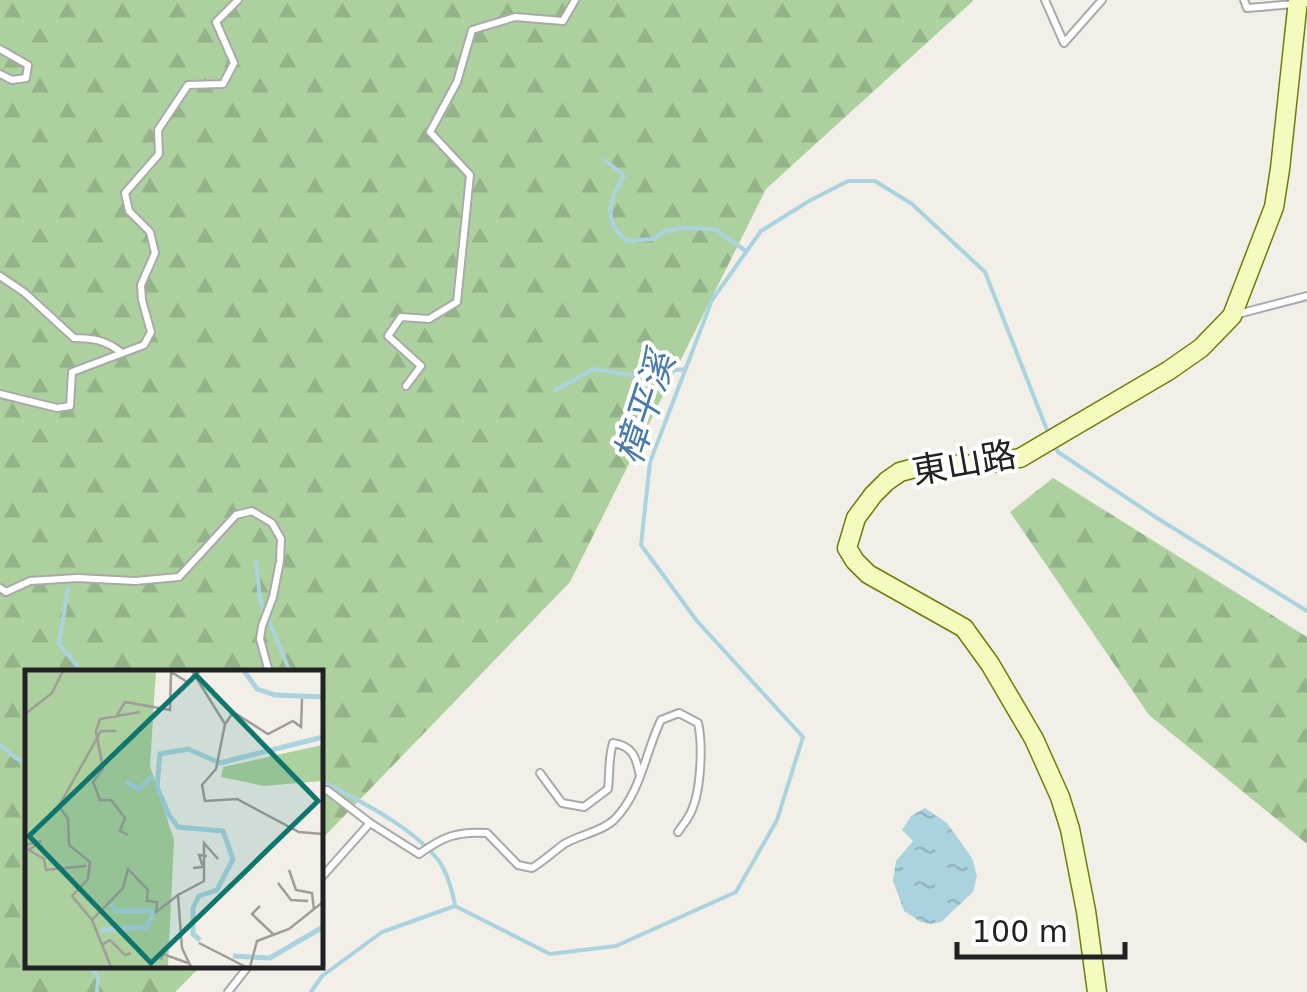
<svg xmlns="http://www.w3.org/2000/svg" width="1307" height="992" font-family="'DejaVu Sans','Noto Sans TC',sans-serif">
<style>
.forest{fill:url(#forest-firs)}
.water{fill:url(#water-ripples)}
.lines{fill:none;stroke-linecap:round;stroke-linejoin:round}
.stream{stroke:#aad3df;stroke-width:4}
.lane-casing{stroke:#a9a9a9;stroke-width:10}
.secondary-casing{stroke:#707d05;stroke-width:21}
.lane{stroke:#fff;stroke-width:6}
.secondary{stroke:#f7fabf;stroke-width:18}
.labels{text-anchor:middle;stroke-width:8;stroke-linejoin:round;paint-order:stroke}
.street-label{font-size:35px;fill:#222;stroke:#fff}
.water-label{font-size:38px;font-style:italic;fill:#4a7aab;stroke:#fff}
.inset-river{fill:none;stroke:#aad3df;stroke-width:5}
.inset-road{fill:none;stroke:#9f9d99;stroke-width:2.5}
.view{fill:#0f766e;fill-opacity:0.15;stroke:#0f766e;stroke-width:5}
.inset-edge{fill:none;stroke:#222;stroke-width:5}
</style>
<defs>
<pattern id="forest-firs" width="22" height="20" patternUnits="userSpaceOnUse" patternTransform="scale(2.5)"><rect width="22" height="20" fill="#add19e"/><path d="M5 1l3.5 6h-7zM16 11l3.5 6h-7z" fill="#95b388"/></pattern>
<pattern id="water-ripples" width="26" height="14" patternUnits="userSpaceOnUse" patternTransform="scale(2.5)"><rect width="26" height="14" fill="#aad3df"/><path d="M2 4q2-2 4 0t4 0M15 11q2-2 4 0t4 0" fill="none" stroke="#92b5bf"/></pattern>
</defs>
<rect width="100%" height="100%" fill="#f2efe9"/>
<!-- forest -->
<g class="forest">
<path d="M0 0H974L766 189 570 582 320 841V672H28V964L202 965 175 992H0Z"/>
<path d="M1053 478 1307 637V844L1149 715 1010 512Z"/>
</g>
<!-- water -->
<path class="water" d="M925 808 947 823 972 858 977 876 973 892 941 922 931 924 921 922 904 911 893 881 896 861 913 841 902 830 911 816Z"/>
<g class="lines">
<!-- stream -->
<g class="stream">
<path d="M605 160 624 176C609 200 602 221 627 241L653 239 665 231 681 228 715 229 746 251"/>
<path d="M556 390 593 369 631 375 685 369"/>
<path d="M1053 443 1058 452 1157 518 1307 611"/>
<path d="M256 562 260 599 290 672"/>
<path d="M68 588 59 644 82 672"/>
<path d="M0 745 17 759 28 761"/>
<path d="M320 770 324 782C361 802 413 827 439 861 448 874 452 890 455 905"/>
<path d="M89 964 98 978 97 992"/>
<path d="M311 992 322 976 382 932 455 906 550 954 616 946 736 892 777 820 803 737 697 621 641 545 650 462 712 300 761 231 809 201 848 181H875L912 204 985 272 1049 435"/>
</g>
<!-- lane casing -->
<g class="lane-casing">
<g id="lane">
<path d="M1045 0 1064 43 1102 0"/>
<path d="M1244 0 1247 8 1307 3"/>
<path d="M0 49 28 65 26 78 12 80 0 74"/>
<path d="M0 276 25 293 74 338C93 338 106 340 122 353"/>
<path d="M1238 314 1307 296"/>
<path d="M406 386 421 366 388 336 401 317 429 319 457 302 470 175 430 132 457 82 472 30 515 17 563 21 575 0"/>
<path d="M0 394 57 408 70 406 72 372 144 345 151 332 142 300 141 285 155 253 150 232 129 211 125 193 159 154 158 130 188 85 223 84 234 63 216 22 238 0"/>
<path d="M0 588 6 592 30 581 77 578 135 581 179 577 236 515 252 511 272 523 281 539 280 561 273 597 262 626 260 639 269 672"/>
<path d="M540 773 562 803 584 807 608 789C610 773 608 759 613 743 633 746 636 757 640 776"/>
<path d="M320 792 327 790 370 823 320 879"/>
<path d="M370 823 419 854C443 837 456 831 487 833L518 865 532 868C544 861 553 852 564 844 579 835 601 832 614 820 641 793 645 753 661 720L679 713 698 723C703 745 701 791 691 812 688 819 682 826 678 832"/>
<path d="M228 992 250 964"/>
</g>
</g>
<!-- secondary casing -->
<g class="secondary-casing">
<path id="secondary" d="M1097 992 1086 911 1070 829 1060 797 1034 739 990 664 964 628 868 574 855 561 847 548 856 518 873 495 887 481 900 472 922 466 985 464 1020 458 1168 371 1201 348 1232 316 1274 207 1280 169 1298 0"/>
</g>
<!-- lane -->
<use href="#lane" class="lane"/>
<!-- secondary -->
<use href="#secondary" class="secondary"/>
</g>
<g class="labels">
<!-- street labels -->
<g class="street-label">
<text transform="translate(964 463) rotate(-10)" y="12">東山路</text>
</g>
<!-- water labels -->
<g class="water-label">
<text transform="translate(645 408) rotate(-72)" y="13">樟平溪</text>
</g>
</g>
<!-- overview -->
<g transform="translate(25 670)">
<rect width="298" height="298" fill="#f2efe9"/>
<path d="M0 1H131L125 96 149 170 143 297H0ZM297 75V111L239 116 196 107 198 97Z" fill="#add19e"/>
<path class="inset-river" d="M219 1 232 19 250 25 298 27M101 112 114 119 128 106M86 234 91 241H129M75 260 122 257 129 242M175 270 168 264V238L174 226 192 220 208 189 198 161 153 157 144 145 132 117 135 84 163 79 195 93 298 67M208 286 245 288 298 257"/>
<path class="inset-road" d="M167 1 200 54 191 99 177 115 180 131 212 129 274 162 298 164M0 44 27 23 38 1M91 47 100 32 145 40 146 2 164 13 175 1M201 53 208 42 243 64 268 51 276 57 277 29M91 61H76L34 136 43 149 44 175 65 192 63 209 47 226 67 250 98 218 103 199 123 220 122 231 132 232 131 242 153 225 157 278 166 297M103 165 95 161 100 148 86 130H75L68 112 78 99 71 61 75 49 115 42M0 175 16 171 4 180 19 189 21 200 61 196M168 198 178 197 174 185 182 186M264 200 271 220 287 223 289 240M253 213 266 230 283 231M153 225 179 211V173L193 189M235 236 227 244 248 264M67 250 86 297M174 273 221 297M77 275 85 270 100 285 106 283M136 290 138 284 163 293M225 297 232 271 264 259 298 232"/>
<path class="view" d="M171 5 293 131 126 293 4 166Z"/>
<rect width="298" height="298" class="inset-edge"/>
</g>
<!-- scale -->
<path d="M957 942v15h168v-15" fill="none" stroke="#222222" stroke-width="5"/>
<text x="972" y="942" font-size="30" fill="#222222" stroke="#ffffff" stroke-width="8" paint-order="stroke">100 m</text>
</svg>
